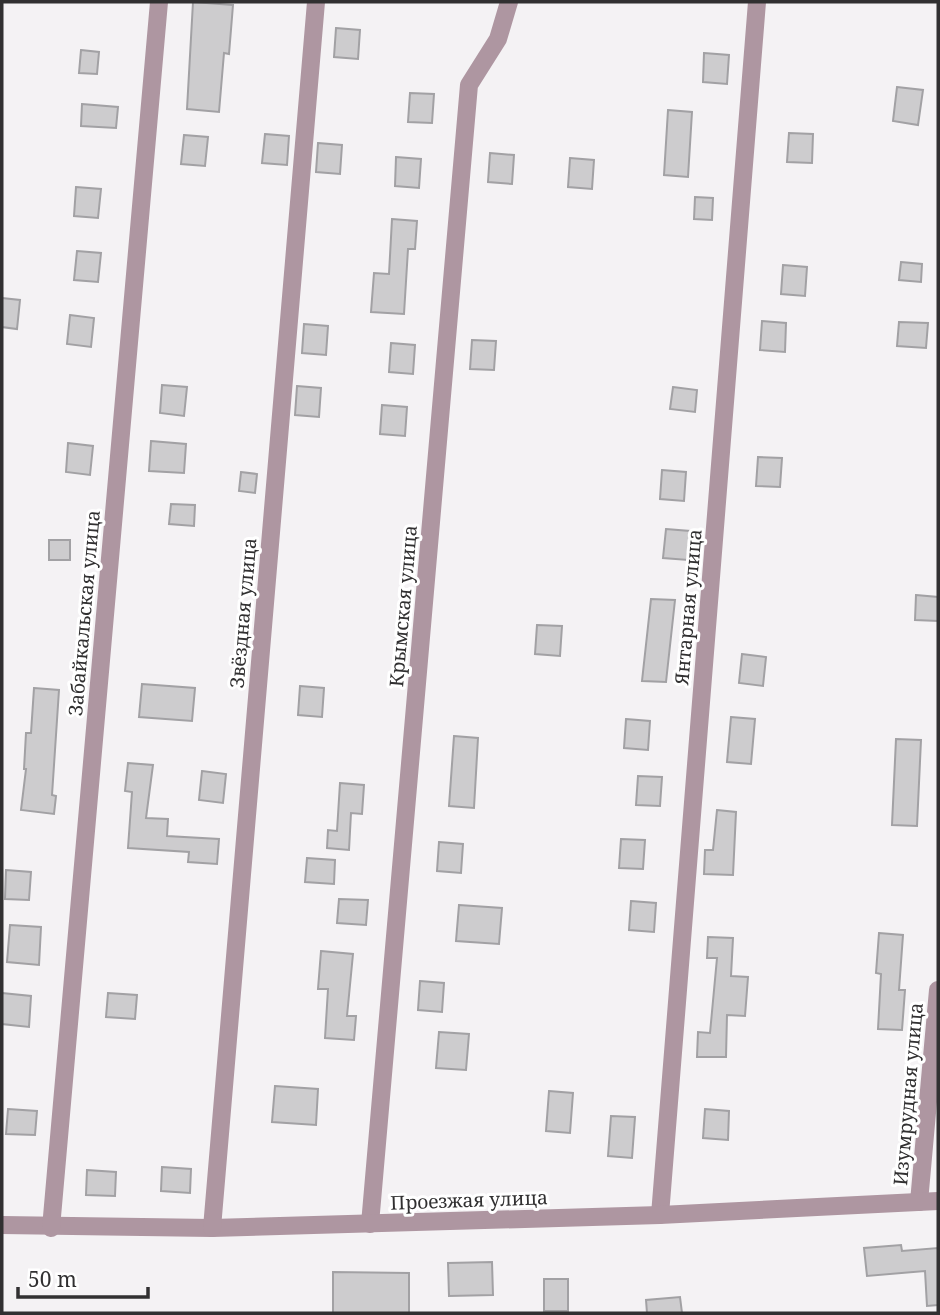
<svg xmlns="http://www.w3.org/2000/svg" width="940" height="1315" font-family="'Noto Serif',serif">
<style>
.building{fill:#cdccce;stroke:#a2a1a4;stroke-width:2}
.lines{fill:none;stroke-linecap:round;stroke-linejoin:round}
.street{stroke:#ae96a1;stroke-width:18}
.labels{text-anchor:middle;stroke-width:6;stroke-linejoin:round;paint-order:stroke}
.street-label{font-size:19px;fill:#313031;stroke:#fff}
</style>
<rect width="100%" height="100%" fill="#f4f2f4"/>
<!-- building -->
<g class="building">
<path d="M193 2 233 5 229 54 224 53 219 112 187 109Z"/>
<path d="M336 28 360 30 358 59 334 57Z"/>
<path d="M81 50 99 52 97 74 79 73Z"/>
<path d="M704 53 729 55 727 84 703 82Z"/>
<path d="M897 87 923 90 918 125 893 121Z"/>
<path d="M410 93 434 94 432 123 408 122Z"/>
<path d="M82 104 118 107 116 128 81 126Z"/>
<path d="M668 110 692 112 688 177 664 175Z"/>
<path d="M789 133 813 134 812 163 787 162Z"/>
<path d="M265 134 289 136 287 165 262 163Z"/>
<path d="M184 135 208 137 205 166 181 164Z"/>
<path d="M318 143 342 145 340 174 316 172Z"/>
<path d="M490 153 514 155 512 184 488 182Z"/>
<path d="M396 157 421 159 419 188 395 186Z"/>
<path d="M570 158 594 160 592 189 568 187Z"/>
<path d="M76 187 101 189 98 218 74 216Z"/>
<path d="M695 197 713 198 712 220 694 219Z"/>
<path d="M392 219 417 221 415 249H408L404 314 371 312 374 273 389 274Z"/>
<path d="M77 251 101 253 98 282 74 280Z"/>
<path d="M901 262 922 264 921 282 899 280Z"/>
<path d="M783 265 807 267 805 296 781 294Z"/>
<path d="M2 298 20 300 17 329 2 327Z"/>
<path d="M70 315 94 318 91 347 67 344Z"/>
<path d="M762 321 786 323 785 352 760 350Z"/>
<path d="M899 322 928 323 926 348 897 346Z"/>
<path d="M304 324 328 326 326 355 302 353Z"/>
<path d="M472 340 496 341 494 370 470 369Z"/>
<path d="M391 343 415 345 413 374 389 372Z"/>
<path d="M162 385 187 387 184 416 160 413Z"/>
<path d="M297 386 321 388 319 417 295 415Z"/>
<path d="M673 387 697 390 695 412 670 409Z"/>
<path d="M382 405 407 407 405 436 380 434Z"/>
<path d="M151 441 186 444 184 473 149 471Z"/>
<path d="M68 443 93 446 90 475 66 472Z"/>
<path d="M758 457 782 458 780 487 756 486Z"/>
<path d="M662 470 686 472 684 501 660 499Z"/>
<path d="M241 472 257 474 255 493 239 491Z"/>
<path d="M171 504 195 505 194 526 169 524Z"/>
<path d="M666 529 690 531 688 560 663 558Z"/>
<rect x="49" y="540" width="21" height="20"/>
<path d="M916 595 938 597V621L915 620Z"/>
<path d="M651 599 675 600 666 682 642 681Z"/>
<path d="M537 625 562 626 560 656 535 654Z"/>
<path d="M742 654 766 657 763 686 739 683Z"/>
<path d="M142 684 195 688 192 721 139 717Z"/>
<path d="M300 686 324 688 322 717 298 715Z"/>
<path d="M34 688 59 690 52 795 56 796 54 814 21 810 26 769H24L26 733H31Z"/>
<path d="M731 717 755 719 751 764 727 762Z"/>
<path d="M626 719 650 721 648 750 624 748Z"/>
<path d="M454 736 478 738 474 808 449 806Z"/>
<path d="M896 739 921 740 917 826 892 825Z"/>
<path d="M128 763 153 765 146 818 168 819 167 836 219 839 217 864 188 862 189 852 128 848 132 792 125 791Z"/>
<path d="M202 771 226 774 223 803 199 800Z"/>
<path d="M638 776 662 777 660 806 636 805Z"/>
<path d="M340 783 364 785 362 814 351 813 349 850 327 848 328 830 337 831Z"/>
<path d="M717 810 736 812 733 875 704 874 705 850H713Z"/>
<path d="M621 839 645 840 643 869 619 868Z"/>
<path d="M439 842 463 844 461 873 437 871Z"/>
<path d="M307 858 335 860 334 884 305 882Z"/>
<path d="M6 870 31 872 29 900 5 899Z"/>
<path d="M339 899 368 900 366 925 337 923Z"/>
<path d="M631 901 656 903 654 932 629 930Z"/>
<path d="M459 905 502 908 499 944 456 941Z"/>
<path d="M10 925 41 927 39 965 7 962Z"/>
<path d="M879 933 903 935 899 990H905L902 1030 878 1029 881 974 876 973Z"/>
<path d="M708 937 733 938 731 976 748 977 745 1016 727 1015 726 1057H697L698 1032 710 1033 717 958H707Z"/>
<path d="M321 951 353 954 347 1016H356L354 1040 325 1038 328 989H318Z"/>
<path d="M420 981 444 983 442 1012 418 1010Z"/>
<path d="M2 993 31 996 29 1027 2 1024Z"/>
<path d="M108 993 137 995 135 1019 106 1017Z"/>
<path d="M439 1032 469 1034 466 1070 436 1068Z"/>
<path d="M275 1086 318 1089 316 1125 272 1122Z"/>
<path d="M549 1091 573 1093 570 1133 546 1131Z"/>
<path d="M8 1109 37 1111 35 1135 6 1134Z"/>
<path d="M705 1109 729 1111 728 1140 703 1138Z"/>
<path d="M611 1116 635 1117 632 1158 608 1156Z"/>
<path d="M162 1167 191 1169 190 1193 161 1191Z"/>
<path d="M87 1170 116 1172 115 1196 86 1195Z"/>
<path d="M901 1245 902 1251 938 1248V1305L927 1306 925 1271 867 1276 864 1248Z"/>
<path d="M492 1262 493 1295 449 1296 448 1263Z"/>
<path d="M333 1272 409 1273V1313H333Z"/>
<rect x="544" y="1279" width="24" height="32"/>
<path d="M680 1297 682 1313H647L646 1300Z"/>
</g>
<g class="lines">
<!-- street -->
<g class="street">
<path d="M919 1202 938 990"/>
<path d="M660 1215 757 2"/>
<path d="M370 1224 469 85 498 39 509 2"/>
<path d="M2 1225 212 1228 660 1215 938 1201"/>
<path d="M51 1228 159 2"/>
<path d="M212 1228 316 2"/>
</g>
</g>
<g class="labels">
<!-- street labels -->
<g class="street-label">
<text transform="translate(403 606) rotate(-85)" y="7">Крымская улица</text>
<text transform="translate(688 607) rotate(-85)" y="7">Янтарная улица</text>
<text transform="translate(84 613) rotate(-85)" y="7">Забайкальская улица</text>
<text transform="translate(243 613) rotate(-85)" y="7">Звёздная улица</text>
<text transform="translate(908 1094) rotate(-85)" y="7">Изумрудная улица</text>
<text transform="translate(469 1200) rotate(-2)" y="7">Проезжая улица</text>
</g>
</g>
<!-- border -->
<rect width="940" height="1315" fill="none" stroke="#313031" stroke-width="7"/>
<!-- scale -->
<path d="M18 1287v10h130v-10" fill="none" stroke="#313031" stroke-width="3.5"/>
<text x="28" y="1287" font-size="21" fill="#313031" stroke="#ffffff" stroke-width="5" paint-order="stroke">50 m</text>
</svg>
